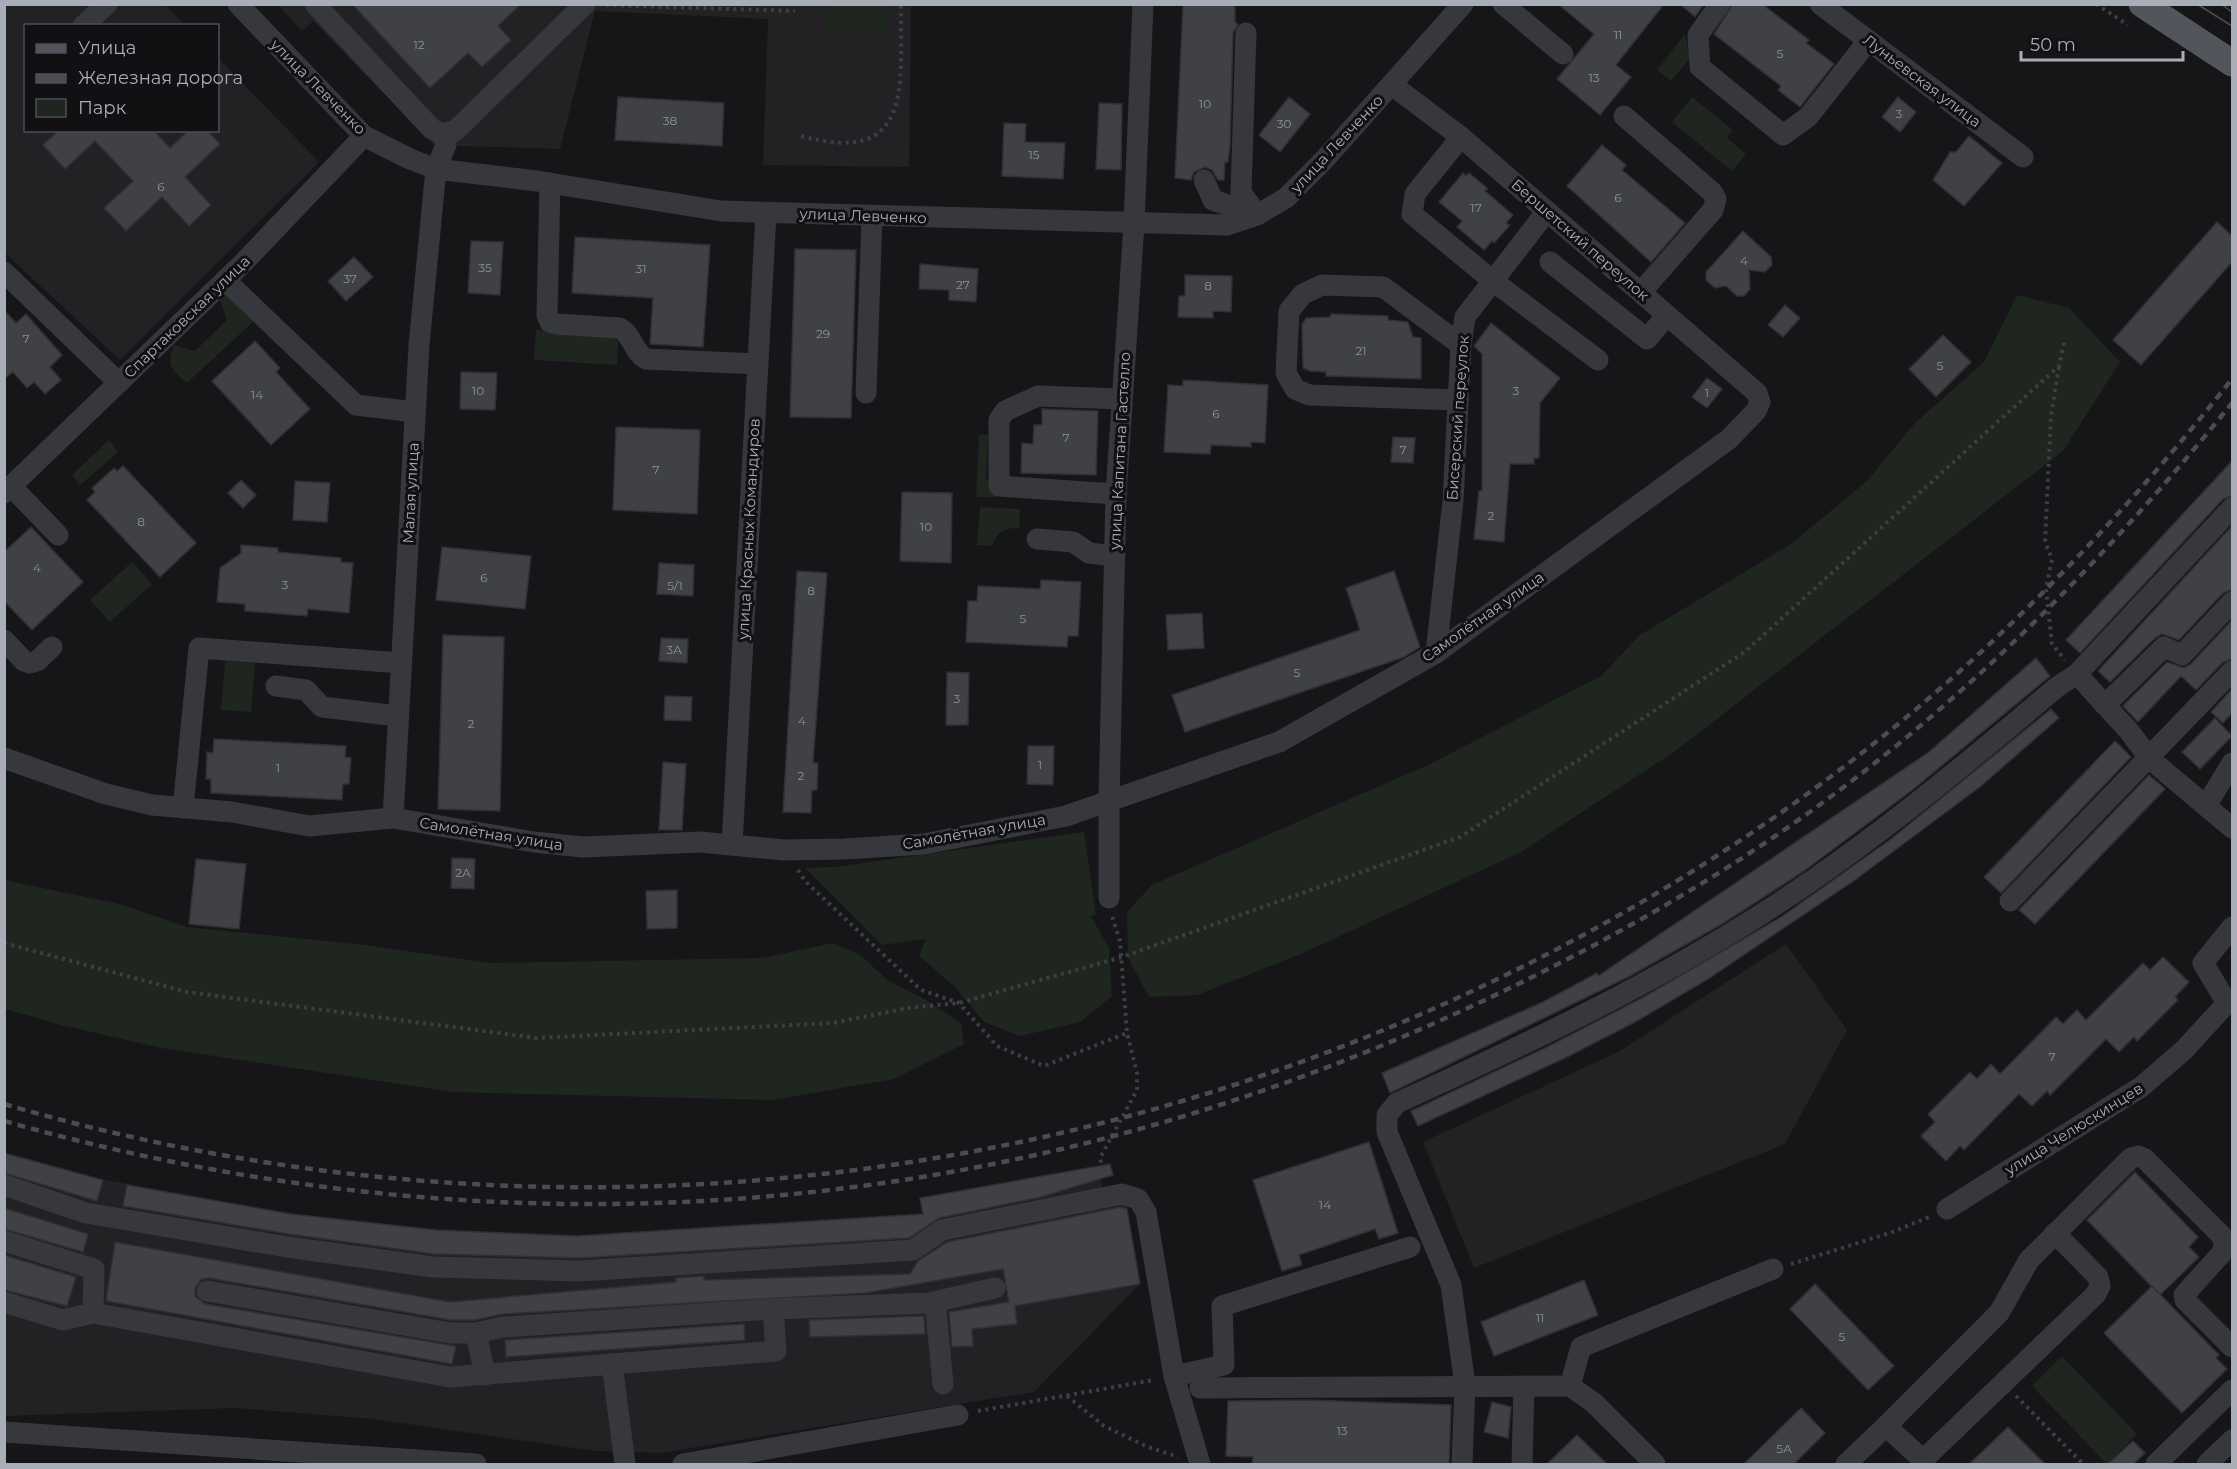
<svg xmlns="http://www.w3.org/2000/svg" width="2237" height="1469" font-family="Montserrat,sans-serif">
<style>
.built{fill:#222225}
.green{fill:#1e261f}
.building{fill:#404145;stroke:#303034;stroke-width:1.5}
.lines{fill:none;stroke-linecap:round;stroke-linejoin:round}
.path{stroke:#3d3f44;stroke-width:4;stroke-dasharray:3 4.5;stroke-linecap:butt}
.minor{stroke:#37383d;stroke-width:21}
.major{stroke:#53555c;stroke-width:27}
.tram{stroke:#4a4c52;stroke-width:1.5}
.rail{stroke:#4a4c52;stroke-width:4.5;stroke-dasharray:8 6;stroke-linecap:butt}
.labels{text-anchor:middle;stroke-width:6;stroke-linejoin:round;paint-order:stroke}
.number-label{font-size:12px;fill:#8e929b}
.street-label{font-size:15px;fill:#a8adb8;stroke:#111113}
</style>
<rect width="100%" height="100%" fill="#161618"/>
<!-- built -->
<g class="built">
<path d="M4 5H165L185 25 26 26V130H218V58L319 162 120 360 5 253Z"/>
<path d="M278 5H911L909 167 763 165 768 19 595 11 560 149 434 145 313 21 302 31Z"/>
<path d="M1786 944 1847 1030 1785 1144 1474 1268 1423 1142 1618 1052Z"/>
<path d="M4 1153 95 1178 291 1214 436 1230 577 1236 922 1214 920 1198 1098 1166 1103 1188 1126 1204 1140 1284 1034 1392 660 1453 595 1451 374 1419 236 1408 5 1416Z"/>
</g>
<!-- green -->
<g class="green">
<path d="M827 5H890L889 36 826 34Z"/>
<path d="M1685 34 1690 58 1671 81 1657 70Z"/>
<path d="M1692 97 1733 130 1727 138 1746 154 1732 171 1672 122Z"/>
<path d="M230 288 255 320 187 383C171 369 166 366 174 345L195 351 227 320 219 297Z"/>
<path d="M2017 295 2069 308 2120 362 2063 451 1674 752 1521 852 1303 953 1197 995 1149 997 1128 958 1127 912 1152 885 1428 765 1601 676 1640 635 1791 544 1867 481 1915 423 1984 362Z"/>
<path d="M536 330 614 337 618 341 617 365 534 360Z"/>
<path d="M979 435H988L986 478 996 497H976Z"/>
<path d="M109 440 118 452 80 485 72 475Z"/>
<path d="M980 507 1020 509 1019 528C1004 528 998 532 992 546L977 545Z"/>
<path d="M132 562 152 584 110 622 90 600Z"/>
<path d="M225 661 255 663 251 712 221 710Z"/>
<path d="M1084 832 1096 915 1091 916 1109 948 1112 996 1080 1022 1020 1036 984 1022 955 987 919 956 926 939 882 945 805 868 835 867Z"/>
<path d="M4 880 119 904 187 927 365 945 489 963 762 958 833 943 860 955 889 981 926 1000 961 1023 964 1044 894 1079 772 1100 453 1092 161 1048 57 1024 5 1009Z"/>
<path d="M2062 1356 2137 1434 2107 1464 2032 1386Z"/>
</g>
<!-- building -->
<g class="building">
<path d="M352 4H521L498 26 511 40 482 67 468 53 430 88Z"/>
<path d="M1183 4H1232L1235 7V22L1238 24 1233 33 1230 146 1228 162H1225L1224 180H1218L1212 170 1205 167 1194 172 1191 180 1175 178Z"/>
<path d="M1558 4H1664L1616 65 1631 77 1600 115 1557 79 1594 34Z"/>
<path d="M1680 4H1704L1695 17Z"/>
<path d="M1733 4H1762L1809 40 1806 43 1834 64 1800 107 1778 90 1781 86 1714 34Z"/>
<path d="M618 97 724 103 722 146 615 140Z"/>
<path d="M1289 97 1310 114 1280 152 1259 135Z"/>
<path d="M1898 97 1916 112 1900 132 1882 117Z"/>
<path d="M1099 103 1122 104 1121 170 1096 169Z"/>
<path d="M1004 123 1026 124 1025 142 1065 143 1063 179 1002 176Z"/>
<path d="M59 130H153L170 148 189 130H207L220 144 185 177 211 205 189 226 162 197 126 231 104 208 133 181 95 141 65 169 43 145Z"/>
<path d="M1969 136 2002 163 1964 206 1933 180 1950 152H1956Z"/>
<path d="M1602 145 1626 165 1622 170 1685 223 1651 262 1567 186Z"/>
<path d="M1463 173 1466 176 1469 173 1488 189 1485 191 1513 215 1506 223 1510 225 1494 243 1492 241 1484 250 1457 227 1462 221 1439 202Z"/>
<path d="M2217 222 2232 236V262L2141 365 2113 340Z"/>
<path d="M1743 231 1771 257 1772 265 1765 272 1749 270 1750 289 1744 296H1737L1726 286 1715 288 1706 280V272Z"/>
<path d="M575 237 710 245 703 347 650 344 653 298 572 293Z"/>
<path d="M471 241 503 242 500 295 468 293Z"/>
<path d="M795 249 856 250 851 418 790 417Z"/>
<path d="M354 257 373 277 346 301 328 281Z"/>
<path d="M920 264 978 269 976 302 949 300V290L919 289Z"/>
<path d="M1185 275 1232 276 1231 312 1213 311V318L1178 317 1179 296H1185Z"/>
<path d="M1785 305 1800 318 1783 337 1768 325Z"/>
<path d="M4 310 16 323 26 314 62 355 50 367 61 380 45 394 34 382 27 388 13 372 4 379Z"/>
<path d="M1331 314 1388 316V320L1408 322 1413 337 1421 338V379L1326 376V372L1310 371 1303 368 1302 325 1306 318 1330 317Z"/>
<path d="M1491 323 1560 378 1540 403 1539 458H1534V464H1510L1504 542 1474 539 1479 491H1482V354L1474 346Z"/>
<path d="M1943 335 1971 362 1936 397 1909 369Z"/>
<path d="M255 341 280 368 276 372 310 409 271 445 212 381Z"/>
<path d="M461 372 497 373 495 410 460 409Z"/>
<path d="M1707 378 1722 389 1707 408 1692 397Z"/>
<path d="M1183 380 1268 385 1265 443 1251 442V447L1211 445 1210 454 1164 452 1168 385 1183 386Z"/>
<path d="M1042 409 1098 411 1096 475 1021 473 1022 443 1033 444 1034 425H1042Z"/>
<path d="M616 427 700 430 697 514 613 510Z"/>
<path d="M1393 437 1415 438 1413 463 1391 462Z"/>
<path d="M2232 461V496L2223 499 2080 653 2066 640Z"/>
<path d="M123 466 196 543 160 577 87 500 95 492 92 488 114 468 117 471Z"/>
<path d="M241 480 256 495 243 508 228 493Z"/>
<path d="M295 481 330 483 327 522 293 520Z"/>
<path d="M902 492 952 493 951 563 900 561Z"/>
<path d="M2232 526V590L2223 593 2179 640 2162 634 2155 638 2110 682 2098 671Z"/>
<path d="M31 527 83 582 32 630 4 601V552Z"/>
<path d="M241 545 278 548V552L341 558V562L353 563 349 613 308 609 307 616 245 611V604L217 602 220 568 241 553Z"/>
<path d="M442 547 531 556 525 609 436 600Z"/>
<path d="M659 563 694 565 693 596 657 594Z"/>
<path d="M797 571 827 573 813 763H818L817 790H812L811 813 783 812Z"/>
<path d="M1394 571 1420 647 1404 657 1185 732 1172 695 1360 630 1346 588Z"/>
<path d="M1041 580 1081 582 1078 636H1068L1067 647 966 642 968 601H977L978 586 1040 589Z"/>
<path d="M1202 613 1204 648 1168 650 1166 615Z"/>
<path d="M2232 620V659L2223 662 2196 690 2181 676 2138 722 2123 706 2167 662 2184 668 2191 664Z"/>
<path d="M443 635 504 637 500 811 438 809Z"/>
<path d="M661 638 688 639 687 663 659 661Z"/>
<path d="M2036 658 2050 676 1911 791 1804 871 1722 924 1630 976 1390 1093 1382 1073 1543 1002 1597 973 1598 976 1929 752Z"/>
<path d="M947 672 969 673 968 725H946Z"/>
<path d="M2232 689V713L2223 723 2211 712Z"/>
<path d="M665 696 692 697 691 721 664 720Z"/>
<path d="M2051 709 2059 718 1981 786 1855 880 1708 979 1637 1021 1565 1058 1418 1126 1411 1111 1547 1047 1642 998 1781 917 1891 839Z"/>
<path d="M2215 718 2232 736 2200 769 2182 752Z"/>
<path d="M214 739 346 746 345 757 351 758 349 784H343L342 800 211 793V779H206L207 752 213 753Z"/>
<path d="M2115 741 2131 757 2001 893 1984 877Z"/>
<path d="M1028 746H1054L1053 785 1027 784Z"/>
<path d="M663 762 686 764 682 830H659Z"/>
<path d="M2149 775 2165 789 2035 924 2019 910Z"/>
<path d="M452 858 475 859 474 889 451 888Z"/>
<path d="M196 859 246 864 239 929 189 924Z"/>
<path d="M677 890V928L647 929 646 891Z"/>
<path d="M2163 957 2189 982 2175 997 2178 1000 2137 1041 2134 1037 2119 1052 2106 1039 2050 1095 2047 1091 2032 1106 2019 1094 1964 1150 1960 1146 1946 1161 1921 1136 1935 1122 1928 1114 1970 1072 1977 1079 1991 1064 2000 1074 2056 1017 2063 1024 2077 1010 2086 1020 2143 963 2150 970Z"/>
<path d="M1369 1142 1398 1233 1379 1239 1375 1229 1299 1255 1302 1265 1282 1271 1253 1180Z"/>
<path d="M4 1153 103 1180 97 1201 4 1173Z"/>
<path d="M1110 1164 1113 1175 1041 1197 939 1218 909 1238 579 1258 434 1254 289 1234 123 1206 127 1185 291 1214 436 1230 577 1236 923 1214 920 1198Z"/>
<path d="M2135 1172 2198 1237 2189 1247 2199 1257 2160 1295 2087 1220Z"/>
<path d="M1121 1207 1127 1209 1140 1284 1015 1306 1017 1324 972 1329 973 1346 952 1347 949 1312 1009 1302 1003 1269 865 1293 502 1314 475 1320H451L209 1278 202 1279 195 1288V1296L205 1304 456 1346 452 1364 106 1301 115 1242 450 1302 676 1282V1278L704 1276V1280L910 1274 918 1261 947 1242Z"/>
<path d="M4 1208 88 1234 83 1252 4 1229Z"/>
<path d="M4 1255 76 1277 67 1306 4 1290Z"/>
<path d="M1584 1280 1598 1315 1494 1356 1481 1322Z"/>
<path d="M1815 1284 1894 1366 1868 1390 1790 1309Z"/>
<path d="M2152 1286 2219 1355 2216 1358 2227 1369 2182 1413 2104 1333Z"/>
<path d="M924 1316 925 1334 810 1337 809 1320Z"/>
<path d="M744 1324 745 1340 506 1357 505 1340Z"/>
<path d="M1307 1400 1451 1405 1449 1464H1252L1253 1457 1226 1456 1228 1401Z"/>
<path d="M1492 1402 1511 1407 1508 1438 1484 1432Z"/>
<path d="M1801 1408 1825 1433 1794 1464H1744Z"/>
<path d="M2008 1427 2045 1464H1969L1984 1450Z"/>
<path d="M1577 1435 1607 1464H1547Z"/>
<path d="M2133 1441 2145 1453 2133 1464H2108Z"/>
</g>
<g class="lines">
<!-- path -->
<g class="path">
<path d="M2096 4 2128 25"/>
<path d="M606 5 795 11"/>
<path d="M801 136C915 167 900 85 901 4"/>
<path d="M2059 367 2051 415 2045 542 2052 559 2046 589 2052 644 2065 660"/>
<path d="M798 870 805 881 921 990 959 1003 997 1046 1044 1066 1127 1033"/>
<path d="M4 943 187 992 536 1038 833 1023 908 1008 959 1003 1122 957 1460 837 1746 651 2059 366 2065 339"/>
<path d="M1107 1176 1103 1171 1100 1158 1137 1090V1073L1127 1033 1120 941 1112 916"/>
<path d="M1791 1264 1890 1233 1929 1217"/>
<path d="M1067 1396 1104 1426 1148 1447 1178 1457"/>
<path d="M2016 1396 2083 1464"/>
<path d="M978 1411 1154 1380"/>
</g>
<!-- minor -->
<g class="minor">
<path d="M238 4 364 136 410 159 436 169 537 181 721 211 1227 225 1257 215 1286 198 1324 160 1463 4"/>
<path d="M315 4 432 129 443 134 455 131 585 4"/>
<path d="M1503 4 1563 54"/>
<path d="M1720 4 1698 35 1700 67 1783 135 1808 117 1868 41"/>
<path d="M1820 4 2023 157"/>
<path d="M83 26 107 4"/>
<path d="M1624 116 1712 192 1716 199 1713 210 1641 292"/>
<path d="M1461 137 1415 194 1412 214 1493 281 1598 360"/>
<path d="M1204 180 1213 200 1257 215 1241 192 1246 33"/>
<path d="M550 183 547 315 550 322 556 324 619 328C633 334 632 351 646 359L758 364"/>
<path d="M1550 262 1647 339 1667 315"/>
<path d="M4 272 119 383"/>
<path d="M225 280 356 405 415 412"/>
<path d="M866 393 872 216"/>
<path d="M1458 400 1309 395 1295 389 1286 373 1289 311 1303 294 1322 285 1383 287 1461 345"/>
<path d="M11 486 58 535"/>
<path d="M4 493 243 263 364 136"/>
<path d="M1116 494 999 486V420L1005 411 1038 396 1121 399"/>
<path d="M1037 539 1073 542 1089 553 1115 556"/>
<path d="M2232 602 2182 655 2164 647 2105 705 2129 731 2150 759 2232 828"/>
<path d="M4 640 24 661 30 663 37 661 52 647"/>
<path d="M1436 653 1453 501 1461 345 1465 317 1547 211"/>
<path d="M276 686 306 690 322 707 398 716"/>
<path d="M2105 705 2077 674 2232 508"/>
<path d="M4 758 106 794 152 805 232 812 309 826 393 818 534 842 583 847 700 842 784 850 844 849 924 844 1066 816 1279 742 1436 653 1729 439 1756 411 1760 402 1757 393 1461 137 1392 85"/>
<path d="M2206 806 2232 763"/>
<path d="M183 808 199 648 401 663"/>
<path d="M393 818 419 345 436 169 446 145 443 134"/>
<path d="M732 845 766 213"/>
<path d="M1109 898V800L1116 494 1134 224 1143 4"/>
<path d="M2010 901 2232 671"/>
<path d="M4 1185 86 1213 287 1247 433 1267 579 1271 913 1250 942 1230 1122 1194 1138 1199 1146 1212 1174 1376 1200 1464"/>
<path d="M1947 1209 2141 1087 2184 1050 2227 1003 2203 963 2232 927"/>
<path d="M4 1241 94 1269 93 1313"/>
<path d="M207 1291 450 1333H476L503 1327 773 1309 776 1351 612 1364"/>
<path d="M4 1302 63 1320 93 1313 450 1377 612 1364 625 1464"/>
<path d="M935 1302 943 1384"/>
<path d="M773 1309 929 1303 995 1288"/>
<path d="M476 1333 485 1375"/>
<path d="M1174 1376 1224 1365 1222 1306 1410 1247"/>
<path d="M1570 1386 1581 1347 1773 1269"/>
<path d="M1200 1388 1570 1386 1594 1403 1655 1464"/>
<path d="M1886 1426 1999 1313 2029 1260 2131 1158 2138 1156 2145 1159 2221 1235 2225 1244 2221 1254 2184 1295 2185 1300 2232 1347"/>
<path d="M4 1432 476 1464"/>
<path d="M1923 1460 2096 1294 2100 1286 2098 1277 2055 1233"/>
<path d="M683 1464 958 1415"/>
<path d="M1462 1464 1465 1385 1451 1285 1387 1132V1115L1397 1103C1527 1044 1654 984 1774 906 1874 841 1966 764 2057 687L2077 674"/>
<path d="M1522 1464 1524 1386"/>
<path d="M1846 1464 1886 1426 1923 1460 1924 1464"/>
<path d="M2156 1464 2232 1390"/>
<path d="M2207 1464 2232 1440"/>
</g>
<!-- major -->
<path class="major" d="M2142 4 2232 63"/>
<!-- tram -->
<g class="tram">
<path d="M2197 4 2232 26"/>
<path d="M2221 4 2232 12"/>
</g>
<!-- rail -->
<g class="rail">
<path d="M4 1104C637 1289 1330 1162 1854 759 1996 650 2121 519 2232 379"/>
<path d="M4 1121C517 1266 1033 1221 1512 987 1631 929 1747 861 1853 780 1995 671 2120 542 2232 403"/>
</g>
</g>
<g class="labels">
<!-- number labels -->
<g class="number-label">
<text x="1618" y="39">11</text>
<text x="419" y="49">12</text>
<text x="1780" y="58">5</text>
<text x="1594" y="82">13</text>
<text x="1205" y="108">10</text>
<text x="1899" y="118">3</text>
<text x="670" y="125">38</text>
<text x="1284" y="128">30</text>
<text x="1034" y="159">15</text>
<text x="161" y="191">6</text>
<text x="1618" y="202">6</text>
<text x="1476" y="212">17</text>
<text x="1744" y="265">4</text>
<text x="485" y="272">35</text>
<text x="641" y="273">31</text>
<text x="350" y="283">37</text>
<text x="963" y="289">27</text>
<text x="1208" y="290">8</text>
<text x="823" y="338">29</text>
<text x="26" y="343">7</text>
<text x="1361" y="355">21</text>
<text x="1940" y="370">5</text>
<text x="478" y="395">10</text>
<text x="1516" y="395">3</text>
<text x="1707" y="397">1</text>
<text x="257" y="399">14</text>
<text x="1216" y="418">6</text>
<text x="1066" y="442">7</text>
<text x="1403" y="454">7</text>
<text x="656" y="474">7</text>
<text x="1491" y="520">2</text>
<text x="141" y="526">8</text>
<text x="926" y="531">10</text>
<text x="37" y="572">4</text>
<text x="484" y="582">6</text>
<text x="285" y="589">3</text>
<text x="675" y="590">5/1</text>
<text x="811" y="595">8</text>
<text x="1023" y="623">5</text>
<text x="674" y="654">3А</text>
<text x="1297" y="677">5</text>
<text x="957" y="703">3</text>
<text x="802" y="725">4</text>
<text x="471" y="728">2</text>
<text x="1040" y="769">1</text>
<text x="278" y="772">1</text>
<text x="801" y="780">2</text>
<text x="463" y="877">2А</text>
<text x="2052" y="1061">7</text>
<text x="1325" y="1209">14</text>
<text x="1540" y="1322">11</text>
<text x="1842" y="1341">5</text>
<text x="1342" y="1435">13</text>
<text x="1784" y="1453">5А</text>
</g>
<!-- street labels -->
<g class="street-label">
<text transform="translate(1922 81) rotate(37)" y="5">Луньевская улица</text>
<text transform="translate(318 87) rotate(45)" y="5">улица Левченко</text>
<text transform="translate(1337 144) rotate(-47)" y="5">улица Левченко</text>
<text transform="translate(863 216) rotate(2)" y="5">улица Левченко</text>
<text transform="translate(1580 240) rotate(41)" y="5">Бершетский переулок</text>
<text transform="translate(187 317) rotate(-44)" y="5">Спартаковская улица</text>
<text transform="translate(1458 418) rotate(-86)" y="5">Бисерский переулок</text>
<text transform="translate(1120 451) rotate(-87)" y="5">улица Капитана Гастелло</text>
<text transform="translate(411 493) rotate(-87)" y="5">Малая улица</text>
<text transform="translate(749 529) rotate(-87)" y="5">улица Красных Командиров</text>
<text transform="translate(1483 617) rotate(-35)" y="5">Самолётная улица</text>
<text transform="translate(974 832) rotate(-10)" y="5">Самолётная улица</text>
<text transform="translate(491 834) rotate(9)" y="5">Самолётная улица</text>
<text transform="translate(2074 1129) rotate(-32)" y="5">улица Челюскинцев</text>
</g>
</g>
<!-- border -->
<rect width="2237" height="1469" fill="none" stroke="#a8adb8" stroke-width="12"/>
<!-- legend -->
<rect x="24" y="24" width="195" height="108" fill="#111113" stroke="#4d4f55" stroke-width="1.5"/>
<rect x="36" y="44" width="30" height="9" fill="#53555c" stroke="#4d4f55" stroke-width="1.5"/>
<text x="78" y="54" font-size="18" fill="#a8adb8">Улица</text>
<rect x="36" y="74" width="30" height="9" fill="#4a4c52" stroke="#4d4f55" stroke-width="1.5"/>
<text x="78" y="84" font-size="18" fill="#a8adb8">Железная дорога</text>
<rect x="36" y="99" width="30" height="18" fill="#1e261f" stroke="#4d4f55" stroke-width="1.5"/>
<text x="78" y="114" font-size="18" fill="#a8adb8">Парк</text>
<!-- scale -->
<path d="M2021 51v9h162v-9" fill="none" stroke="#a8adb8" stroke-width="3"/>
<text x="2030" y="51" font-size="18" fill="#a8adb8" stroke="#111113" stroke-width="4.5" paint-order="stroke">50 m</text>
</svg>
